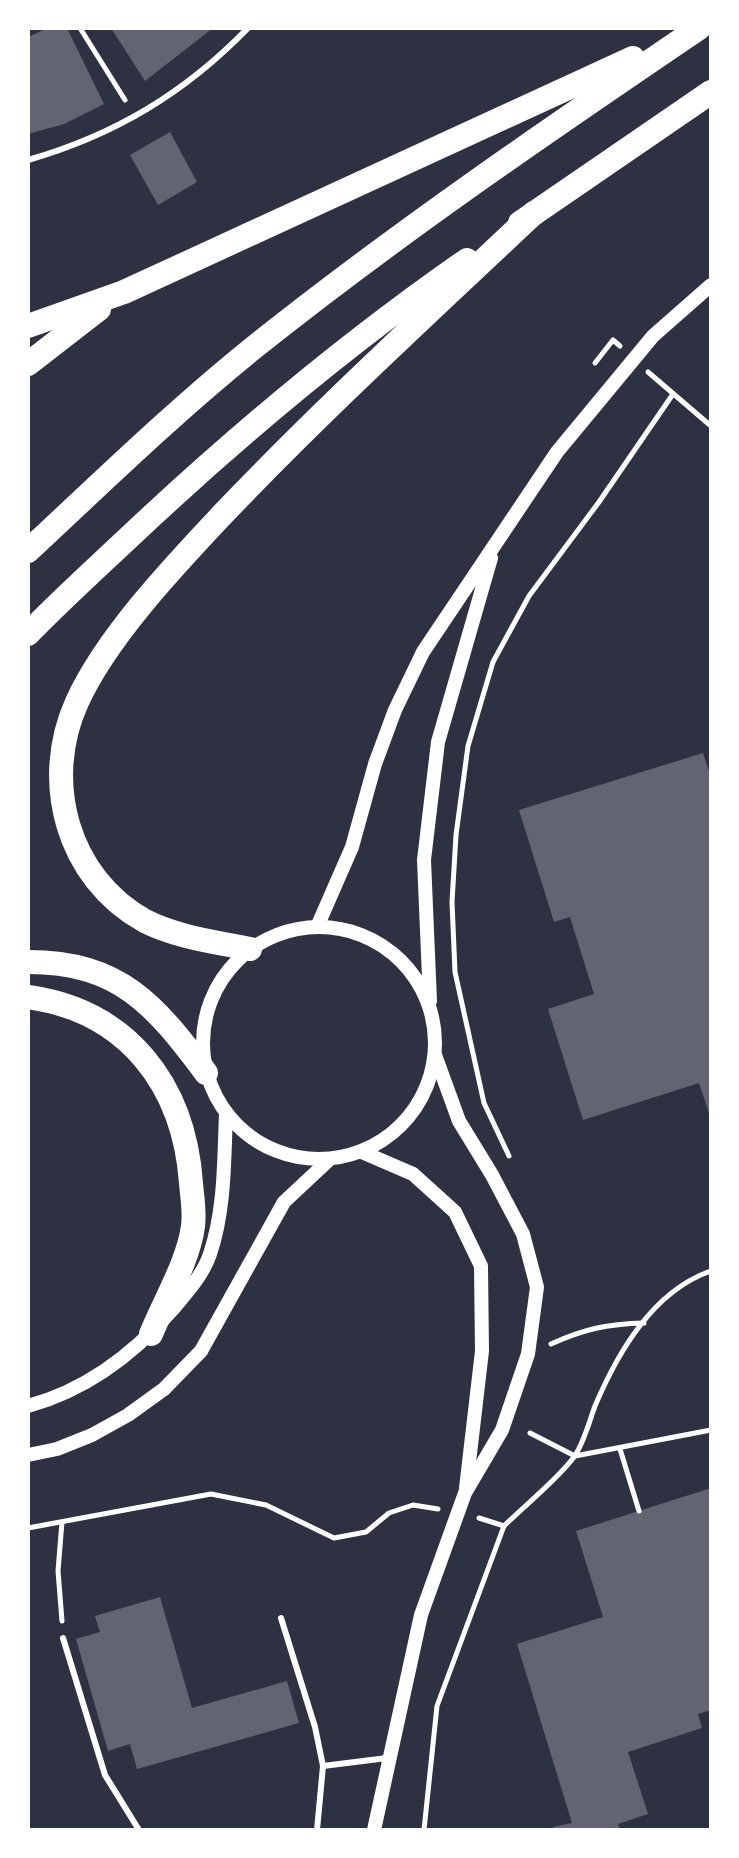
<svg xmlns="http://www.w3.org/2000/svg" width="739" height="1858" font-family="'Golos Text',sans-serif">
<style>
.building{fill:#626471}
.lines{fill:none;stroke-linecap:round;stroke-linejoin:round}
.path{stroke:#fff;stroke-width:5}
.service{stroke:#fff;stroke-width:6}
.tertiary{stroke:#fff;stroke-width:14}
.motorway{stroke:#fff;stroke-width:24}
</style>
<rect width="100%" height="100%" fill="#2d3142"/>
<!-- building -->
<g class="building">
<path d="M48 28H67L104 104 64 124 28 134V37Z"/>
<path d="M111 28H213L145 81Z"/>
<path d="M170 132 197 182 158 205 130 155Z"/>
<path d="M703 753 711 777V1119L699 1083 583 1120 548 1009 594 994 570 917 554 922 519 810Z"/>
<path d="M711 1488V1710L698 1714 702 1728 628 1752 648 1814 618 1824 620 1830H554L553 1827 572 1823 517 1644 603 1617 576 1531Z"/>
<path d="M160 1597 192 1708 287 1681 299 1723 137 1769 130 1744 108 1751 76 1639 100 1632 95 1616Z"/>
</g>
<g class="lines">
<!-- path -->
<g class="path">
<path d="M80 28 125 100"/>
<path d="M595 363 613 340 620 346"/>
<path d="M648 372 711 426"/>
<path d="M509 1156 484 1103 455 972 452 902 456 835 468 746 493 662 529 596 599 502 673 394"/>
<path d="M551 1344C584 1329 607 1324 644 1323"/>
<path d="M530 1433 575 1456 711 1430"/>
<path d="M620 1449 639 1511"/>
<path d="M479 1518 504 1526C524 1506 558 1479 574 1457 584 1443 589 1422 595 1406 618 1352 653 1291 711 1271"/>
<path d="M62 1522 58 1571 62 1621"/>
<path d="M28 1528 211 1494 266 1505 334 1538 366 1532 389 1513 413 1505 438 1509"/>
<path d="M424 1830 437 1706 504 1526"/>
</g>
<!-- service -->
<g class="service">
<path d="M28 160C115 135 185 93 248 28"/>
<path d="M281 1618 315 1727 323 1766 317 1830"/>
<path d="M63 1638 105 1775 139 1830"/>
<path d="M323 1766 387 1758"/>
</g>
<!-- tertiary -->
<g class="tertiary">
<path d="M317 927 352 847 375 764 395 710 423 652 557 452 653 336 711 285"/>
<circle cx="319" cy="1043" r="116"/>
<path d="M430 1001 424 860 438 742 491 558"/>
<path d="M362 1152 413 1174 455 1212 481 1266 482 1351 466 1488"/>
<path d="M28 1406C87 1390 133 1355 173 1309 187 1292 203 1275 210 1254 225 1210 224 1160 226 1114"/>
<path d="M28 1455 57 1449 92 1435 128 1415 164 1389 201 1351 284 1202 330 1159"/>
<path d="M374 1830 421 1615 465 1493 502 1430 528 1354 537 1287 523 1234 492 1175 459 1121 435 1055"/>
</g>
<!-- motorway -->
<g class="motorway">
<path d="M520 223 711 92"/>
<path d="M28 326 124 292 633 58"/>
<path d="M28 364 99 309"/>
<path d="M28 551C101 483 174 412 252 349 396 234 547 131 699 28"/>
<path d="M28 634C59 602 92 572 125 541 232 440 346 344 467 260"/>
<path d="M250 949C216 942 176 937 145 921 67 878 41 781 77 702 106 638 173 567 221 516 321 411 428 313 534 213"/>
<path d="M28 962C120 962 155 1005 206 1073"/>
<path d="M28 997C128 1011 184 1085 191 1183 192 1196 195 1212 193 1226 189 1260 164 1302 151 1334"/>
</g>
</g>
<!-- border -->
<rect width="739" height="1858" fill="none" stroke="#ffffff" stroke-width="60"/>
</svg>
